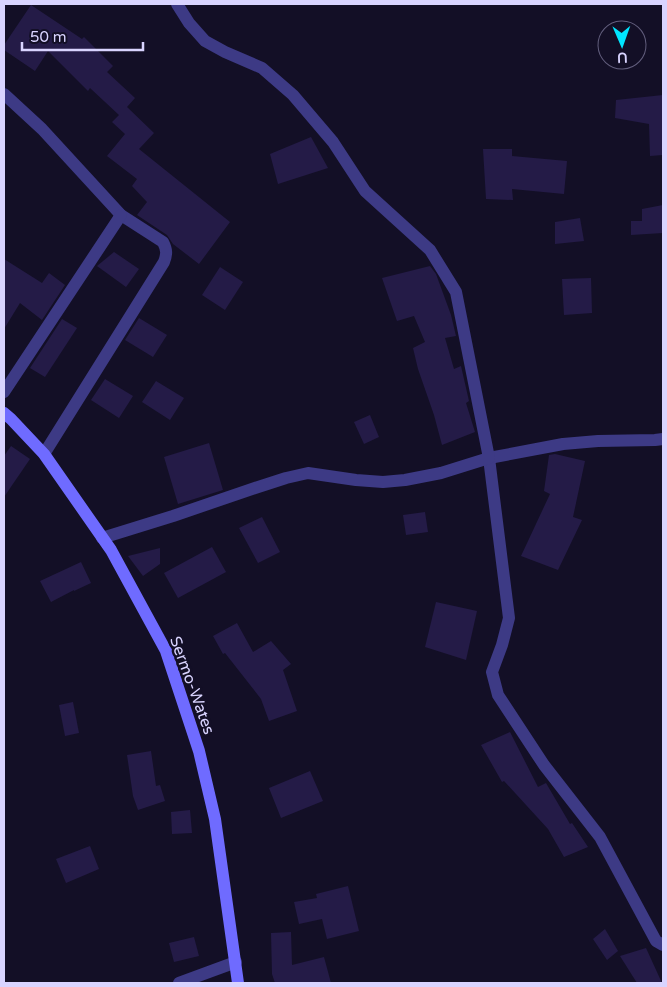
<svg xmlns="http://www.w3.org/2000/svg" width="667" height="987" font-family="'Varela Round',sans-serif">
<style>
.building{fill:#241b47}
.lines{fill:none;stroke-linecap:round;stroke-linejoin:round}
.street{stroke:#3d3a85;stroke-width:12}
.secondary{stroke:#6f6bff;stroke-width:12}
.labels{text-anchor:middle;stroke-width:5;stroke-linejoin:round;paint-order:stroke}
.street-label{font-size:16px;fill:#d9d4ff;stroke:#130f26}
</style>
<rect width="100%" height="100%" fill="#130f26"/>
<!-- building -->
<g class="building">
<path d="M31 5 82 39 84 37 113 66 107 72 135 98 127 107 154 133 139 149 230 222 199 264 173 244 167 235 137 215 147 202 132 186 137 179 107 156 125 134 112 122 119 115 90 88 88 91 48 51 35 71 4 50V45Z"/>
<path d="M663 95V155L650 156 649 124 615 118 616 100Z"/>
<path d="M311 137 328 168 278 184 270 154Z"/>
<path d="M483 149H512V156L567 161 564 194 512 189 513 200 486 199Z"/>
<path d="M663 205V233L631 235V221H642V209Z"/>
<path d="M580 218 584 241 555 244V222Z"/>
<path d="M114 252 139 269 126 287 97 266Z"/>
<path d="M4 259 42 283 49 273 65 285 42 320 20 303 4 329Z"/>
<path d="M430 266 436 274 451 315 456 336 445 338 454 369 461 366 469 401 466 403 475 432 442 445 434 415 418 369 413 348 425 342 414 316 397 321 382 278Z"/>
<path d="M220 267 243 282 225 310 202 295Z"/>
<path d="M591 278 592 313 564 315 562 279Z"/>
<path d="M139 318 167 335 153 357 125 340Z"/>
<path d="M62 319 77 328 45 377 30 368Z"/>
<path d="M105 379 133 396 119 418 91 400Z"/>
<path d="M156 381 184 398 170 420 142 402Z"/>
<path d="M370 415 379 437 364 444 354 422Z"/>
<path d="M209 443 223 490 178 504 164 457Z"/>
<path d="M11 446 30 459 4 497V456Z"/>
<path d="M555 454 585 461 573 517 582 520 558 570 521 556 550 494 544 491 549 455Z"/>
<path d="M425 512 428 532 406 535 403 515Z"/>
<path d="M262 517 280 552 258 563 239 528Z"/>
<path d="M212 547 226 572 178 598 164 573Z"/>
<path d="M160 548V564L143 576 128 556Z"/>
<path d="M81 562 91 583 74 591V590L51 602 40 581Z"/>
<path d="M436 602 477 611 466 660 425 647Z"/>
<path d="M237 623 253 652 271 641 291 664 283 670 297 711 269 721 261 699 225 653 223 654 213 636Z"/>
<path d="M73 702 79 733 65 736 59 705Z"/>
<path d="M510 732 538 787 546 783 570 824 572 823 588 847 564 857 548 829 504 781 502 782 481 745Z"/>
<path d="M151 751 156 786 160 785 165 801 138 810 133 796 127 755Z"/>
<path d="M310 771 323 801 281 818 269 788Z"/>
<path d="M190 810 192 833 172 834 171 812Z"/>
<path d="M90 846 99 869 66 883 56 859Z"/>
<path d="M348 886 359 931 327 939 322 919 299 924 294 902 317 898 316 894Z"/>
<path d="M605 929 618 951 607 960 593 939Z"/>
<path d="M291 932 292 965 324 957 331 983H275L272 974 271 933Z"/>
<path d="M194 937 199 956 174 962 169 943Z"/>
<path d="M646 948 662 983H637L620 956Z"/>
</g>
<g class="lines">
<!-- street -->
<g class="street">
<path d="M4 94 42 129 121 215 163 242C167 250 167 254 164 262L44 454"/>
<path d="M4 392 121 215"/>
<path d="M663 439 655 440 598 441 563 444 489 458 509 618 502 645 492 672 498 695 544 765 600 837 656 941 663 945"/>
<path d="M102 538 173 516 255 488 286 478 308 473 356 480 383 482 405 480 441 473 489 458 456 292 430 250 365 191 333 142 293 95 262 68 225 52 205 41 189 23 177 4"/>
<path d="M179 983 236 962"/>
</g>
<!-- secondary -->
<path class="secondary" d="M4 413 11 419 44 454 111 550 166 651 199 751 215 819 238 983"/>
</g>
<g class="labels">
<!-- street labels -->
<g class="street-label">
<text transform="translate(193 685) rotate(70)" y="6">Sermo-Wates</text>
</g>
</g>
<!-- border -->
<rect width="667" height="987" fill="none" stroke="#d9d4ff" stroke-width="10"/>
<!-- north arrow -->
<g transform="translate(622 45) rotate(178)"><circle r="24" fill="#130f26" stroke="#625e7d"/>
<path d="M0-4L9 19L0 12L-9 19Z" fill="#00e5ff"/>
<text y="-8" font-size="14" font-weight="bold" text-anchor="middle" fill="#d9d4ff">U</text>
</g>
<!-- scale -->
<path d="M22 42v8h121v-8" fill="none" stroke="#d9d4ff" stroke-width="2.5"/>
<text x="30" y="42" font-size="15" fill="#d9d4ff" stroke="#130f26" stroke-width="4" paint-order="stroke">50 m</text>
</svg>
